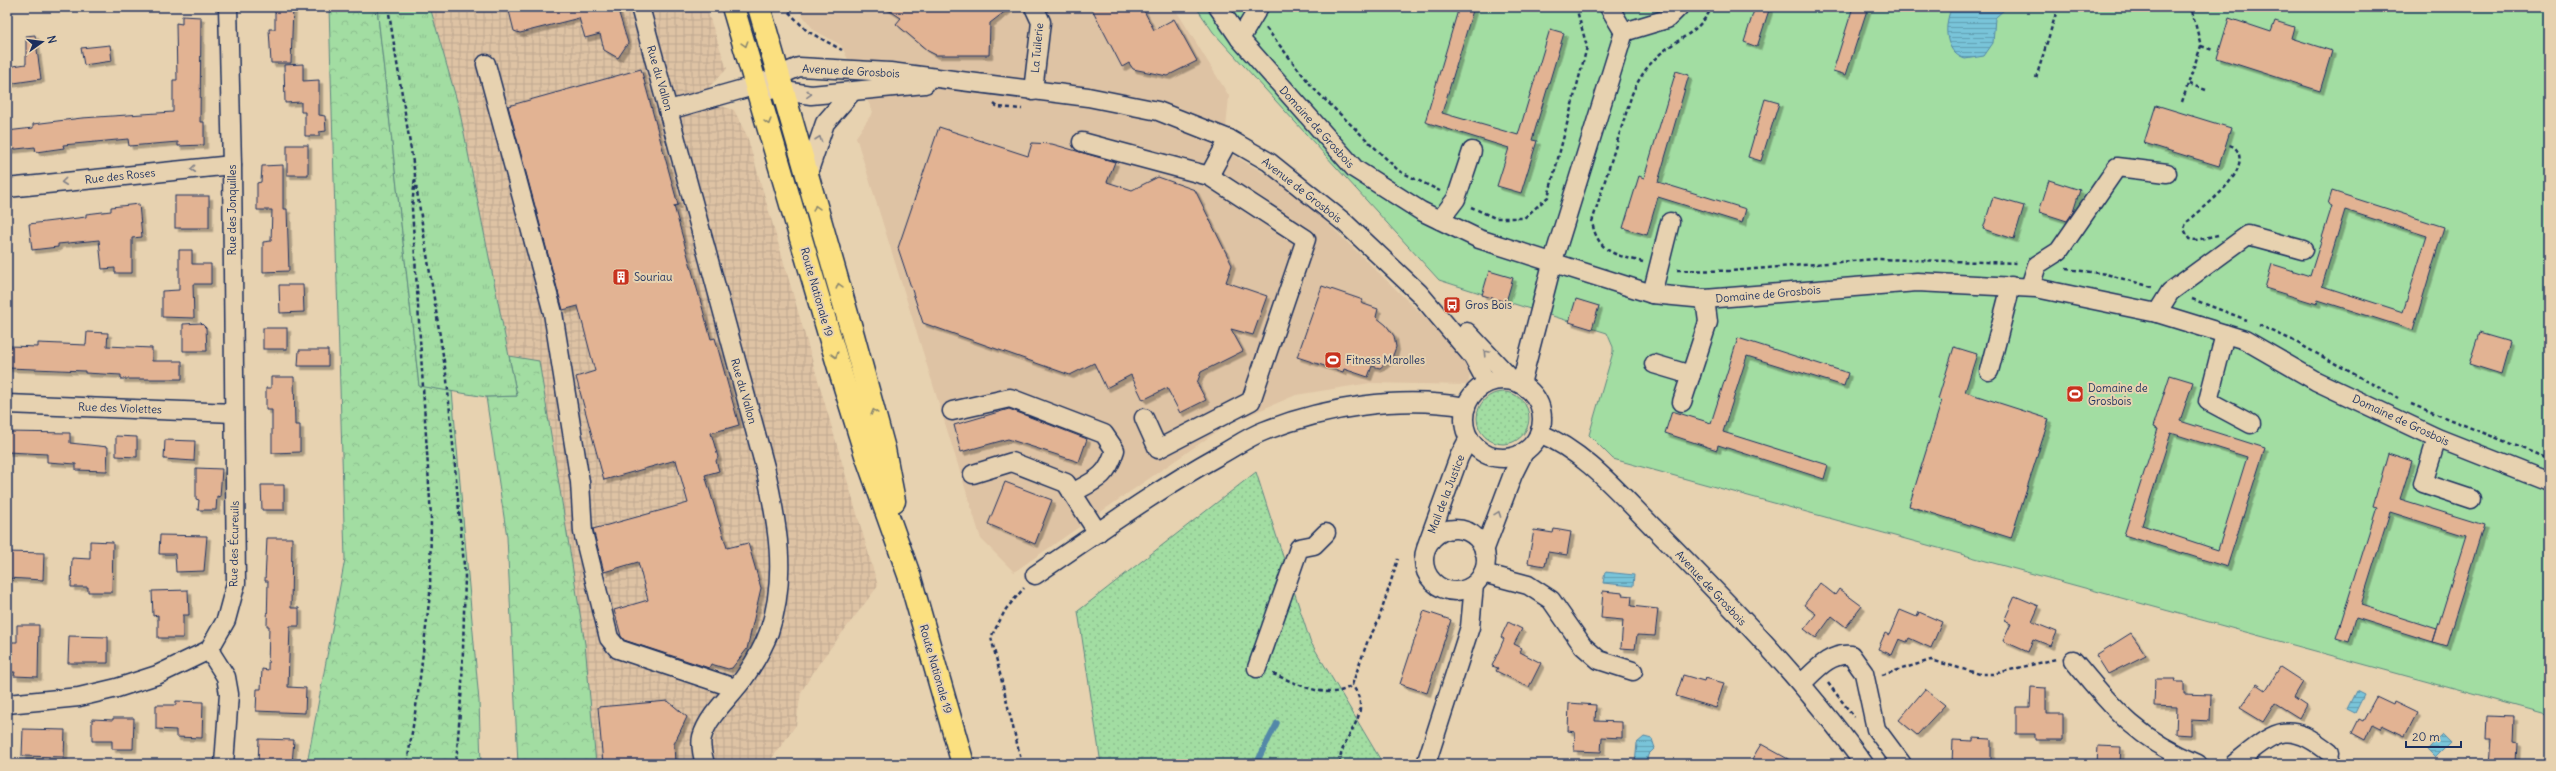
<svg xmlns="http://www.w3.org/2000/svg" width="2556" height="771" font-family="Delius,sans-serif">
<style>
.built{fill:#dec3a4}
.industrial{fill:url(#industrial-grid)}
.grass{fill:url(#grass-dots);stroke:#5e8680}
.forest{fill:url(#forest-crowns);stroke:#5e8680}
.park{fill:url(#park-tufts);stroke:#5e8680}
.pitch{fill:#a2dda2;stroke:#5e8680}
.water{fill:url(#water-rules);stroke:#5388a8}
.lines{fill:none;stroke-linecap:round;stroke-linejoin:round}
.stream{stroke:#5388a8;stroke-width:5.5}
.building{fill:#e2b393;stroke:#1b2f5e;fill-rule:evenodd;filter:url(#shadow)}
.minor-casing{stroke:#1b2f5e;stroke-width:21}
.major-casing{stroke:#1b2f5e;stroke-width:25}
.path{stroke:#1b2f5e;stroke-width:2.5;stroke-dasharray:4 3;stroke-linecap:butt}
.minor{stroke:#e7d2b0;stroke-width:18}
.major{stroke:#fbe080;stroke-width:22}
.oneway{stroke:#8b886f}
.oneway2{stroke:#818087}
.labels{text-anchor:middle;stroke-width:4;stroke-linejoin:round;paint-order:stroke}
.street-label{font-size:11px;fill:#1b2f5e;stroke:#e7d2b0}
.poi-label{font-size:11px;fill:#1b2f5e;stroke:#e7d2b0;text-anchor:start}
</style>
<defs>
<pattern id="industrial-grid" width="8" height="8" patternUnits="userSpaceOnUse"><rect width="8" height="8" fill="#dec3a4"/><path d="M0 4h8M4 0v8" fill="none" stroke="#bea890"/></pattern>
<pattern id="grass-dots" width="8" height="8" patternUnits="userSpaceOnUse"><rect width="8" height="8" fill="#a2dda2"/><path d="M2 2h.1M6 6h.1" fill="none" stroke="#8bbe8e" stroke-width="1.8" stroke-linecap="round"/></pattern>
<pattern id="forest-crowns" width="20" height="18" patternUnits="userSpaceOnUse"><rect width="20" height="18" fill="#a2dda2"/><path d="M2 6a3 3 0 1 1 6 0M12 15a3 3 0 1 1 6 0" fill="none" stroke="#8bbe8e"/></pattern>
<pattern id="park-tufts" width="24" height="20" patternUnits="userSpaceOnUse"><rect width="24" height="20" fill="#a2dda2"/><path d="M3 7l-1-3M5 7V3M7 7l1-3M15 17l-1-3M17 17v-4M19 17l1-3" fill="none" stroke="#8bbe8e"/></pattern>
<pattern id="water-rules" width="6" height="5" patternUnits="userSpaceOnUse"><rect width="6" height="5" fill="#79c4d9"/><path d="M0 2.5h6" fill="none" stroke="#62a0b3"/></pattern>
<filter id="shadow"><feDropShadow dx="3.5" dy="3.5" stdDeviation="0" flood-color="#0004"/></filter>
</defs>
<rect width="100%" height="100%" fill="#e7d2b0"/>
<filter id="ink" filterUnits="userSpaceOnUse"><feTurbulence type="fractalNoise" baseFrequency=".025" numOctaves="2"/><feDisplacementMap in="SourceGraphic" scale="8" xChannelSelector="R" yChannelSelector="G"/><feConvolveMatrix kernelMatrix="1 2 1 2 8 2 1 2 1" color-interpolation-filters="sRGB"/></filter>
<g filter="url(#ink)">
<!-- built -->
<path class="built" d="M796 7H1174L1229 96 1224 150 1292 189 1433 325 1468 363 1470 374 1468 385 1370 383 1296 395 1228 424 1014 572 981 539 856 137 873 112 841 45 814 30Z"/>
<!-- industrial -->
<path class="industrial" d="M430 7H706L727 69 709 87 714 104 734 110 747 136 878 586 820 662 801 692 796 725 768 764H578L517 396 459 108Z"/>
<!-- grass -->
<g class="grass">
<circle cx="1503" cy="418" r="26"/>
<path d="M1256 472 1310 641 1383 764H1101L1078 611Z"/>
</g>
<!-- forest -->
<g class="forest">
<path d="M329 7H377L419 386 452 391 479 701 481 764H307L345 559Z"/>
<path d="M509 356 539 361 585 644 596 764H518L507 537 486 397 517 396Z"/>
</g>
<!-- park -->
<path class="park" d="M377 7H430L459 108 517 396 486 397 419 386Z"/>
<!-- pitch -->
<path class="pitch" d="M1196 7H2549V715L1613 459 1589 435 1613 352V347L1607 333 1546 314 1545 290 1536 287 1530 309 1439 280 1213 32Z"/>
<!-- water -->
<g class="water">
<path d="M1952 7H2007L1995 18 1993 43 1984 56 1965 59C1943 52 1944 23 1952 7Z"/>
<path d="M1605 572 1634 575 1633 586 1603 583Z"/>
<path d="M2356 691 2364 695 2355 713 2347 709Z"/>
<path d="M2442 735 2450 743 2435 758 2427 750Z"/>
<path d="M1644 737 1652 739 1655 748 1648 755 1646 764H1635L1637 743Z"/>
</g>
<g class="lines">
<!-- stream -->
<path class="stream" d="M1256 764 1277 723"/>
</g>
<!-- building -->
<g class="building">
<path d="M275 7H293L291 63H271L269 29H275Z"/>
<path d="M508 7H617L628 43 618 58 604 50 600 34 585 38 579 18 520 33 514 31Z"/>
<path d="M884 7H1011L990 23 989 55H936L928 51 896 24 901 18Z"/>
<path d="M1091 7H1142L1154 30 1174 19 1197 61 1167 76 1133 69 1129 63 1122 67Z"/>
<path d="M1459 7H1474L1442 113 1518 135 1550 29 1564 33 1532 140 1537 141 1521 193 1497 186 1509 148 1425 122Z"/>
<path d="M1755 7H1770L1757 47 1744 42Z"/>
<path d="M1853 7H1868L1846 75 1833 71Z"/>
<path d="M182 16 201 17 200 122H204V145L178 146V142L129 146 128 139 63 145 64 148 36 152 35 147 7 150V131L33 128V124L82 118 173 112V80H177L176 23 182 24Z"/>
<path d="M2229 18 2271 32 2275 21 2294 27 2291 38 2332 51 2320 91 2217 58Z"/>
<path d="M35 35 41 79 7 84V67L26 64V36Z"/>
<path d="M110 45 112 61 84 65 81 48Z"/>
<path d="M303 64V81L319 80V115L325 116 326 131 319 132V136H305V112H301V102L285 103 284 65Z"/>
<path d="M641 69 678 205 674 206 711 339 715 338 739 425 711 433 718 457 716 461 719 471 705 475 727 548 748 543 761 588 747 649 732 668 728 669 711 664 709 668 624 640 621 636 614 610 648 600 638 562 604 572 593 529 688 503 676 460 604 480 576 377 595 371 578 306 563 310 508 106Z"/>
<path d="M1676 71 1689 75 1658 182 1746 209 1742 223 1658 197 1647 235 1623 228 1639 176 1644 178Z"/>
<path d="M1765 99 1779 103 1761 161 1748 157Z"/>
<path d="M2156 105 2231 128 2219 166 2144 143Z"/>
<path d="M939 127 1028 156 1032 143 1052 144 1115 162 1107 182 1132 190 1158 177 1195 190 1232 265 1226 282 1267 296 1253 335 1231 329 1243 351 1201 372 1197 383 1206 400 1180 413 1167 388 1143 400 1131 375 1106 388 1094 363 1070 375 923 323 898 248Z"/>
<rect x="287" y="145" width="21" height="30"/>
<path d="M283 165V209H287L289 271 263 272V242L271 241 272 210H257V183L261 182 262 166Z"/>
<path d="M2049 180 2080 190 2073 212 2067 221 2039 212Z"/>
<path d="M2332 191 2444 227 2413 330 2318 300 2317 304 2265 288 2272 264 2310 276 2332 206 2328 204ZM2345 210 2427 236 2403 312 2322 286Z"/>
<rect x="175" y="196" width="34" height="32"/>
<path d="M1993 197 2024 206 2014 239 1983 229Z"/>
<path d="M139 204 142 237 132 238V273H115V268L102 269 99 240 58 244V247L32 250 29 224 86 217V214L111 211V207Z"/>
<path d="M179 250H192V264H211V284H193L194 318 162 317V291L179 290Z"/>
<path d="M1489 271 1513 278 1506 302 1482 295Z"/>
<path d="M279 285H303L304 312 280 313Z"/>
<path d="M1322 286 1363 300 1361 303 1378 309 1376 317 1386 325 1394 336 1396 347 1392 358 1380 368 1372 366 1368 377 1344 369 1343 372 1297 357Z"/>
<path d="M1576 299 1599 306 1592 329 1569 322Z"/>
<path d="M201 323 206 328 207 351H183V324Z"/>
<rect x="263" y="328" width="24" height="21"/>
<path d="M87 332 108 333 107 346 152 348V361H182V379H121V375L85 373V371L8 368 9 346 38 347V343L86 345Z"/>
<path d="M2479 333 2510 342 2501 374 2469 364Z"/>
<path d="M1738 338 1848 373 1844 386 1747 356 1723 432 1828 465 1824 479 1718 445 1717 450 1665 433 1672 411 1711 423Z"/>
<path d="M1954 347 1977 354 1965 392 2049 419 2011 538 1909 506 1942 400 1938 399Z"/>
<path d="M299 350H328V366H298Z"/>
<path d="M2170 375 2193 382 2180 421 2265 448 2227 567 2124 535 2158 429 2153 427ZM2171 433 2247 457 2218 550 2142 525Z"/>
<path d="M271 377H294L295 425H300V452L272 453V410H266V388H271Z"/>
<path d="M1009 409 1087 439 1079 462 1008 439 961 452 954 425Z"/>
<path d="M7 432 70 433V443L108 447 107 471 76 470V464L47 462V454L7 452Z"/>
<path d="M116 436 137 437V457L116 456Z"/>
<path d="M165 440 195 441 194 461 164 459Z"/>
<path d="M2388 453 2412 461 2400 499 2484 525 2446 646 2433 642 2466 536 2390 512 2361 605 2437 629 2433 642 2356 618 2349 642 2336 638 2377 507 2373 506Z"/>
<path d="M196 468 222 469 220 497 217 496 216 510H198L199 500 196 499Z"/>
<path d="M1005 482 1052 500 1035 544 988 524Z"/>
<path d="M261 485H284V510H262Z"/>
<path d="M1554 529 1571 532 1567 555 1548 552 1545 566 1528 563 1534 530 1553 533Z"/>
<path d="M160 535 207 536 204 571 176 572 175 554H159Z"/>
<path d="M267 538H292L291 608H299V626H290L288 687 306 688 305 713 256 711 257 689H261L262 669 268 670 269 626H267L268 581H265Z"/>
<path d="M90 541 113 542 112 592H88V587H71L72 558 90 559Z"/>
<path d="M7 552 44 553 43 580 7 578Z"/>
<path d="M1820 583 1835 595 1839 589 1862 606 1846 627 1832 616 1816 638 1804 629 1816 614 1804 605Z"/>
<path d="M188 590 189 615H183V638H158V615L153 616 152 591Z"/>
<path d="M1603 591 1623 593 1622 595 1632 596 1631 606 1658 609 1655 636 1637 635 1635 649 1621 648 1623 620 1601 618Z"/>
<path d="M2015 596 2039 606 2032 622 2057 632 2051 646 2033 639 2028 652 2003 641 2011 624 2004 621Z"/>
<path d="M1900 610 1917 617 1919 612 1942 622 1931 648 1909 638 1907 642 1899 639 1892 655 1878 649 1885 633 1889 635Z"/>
<path d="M1424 611 1451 620 1427 693 1400 684Z"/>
<path d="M1508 622 1522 629 1514 644 1522 648 1520 652 1541 663 1529 687 1496 671 1498 668 1492 666 1504 639 1501 637Z"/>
<path d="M17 625H39L38 677 14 676 15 672H7V642H17Z"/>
<path d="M2131 633 2146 655 2108 674 2096 655Z"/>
<path d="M69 636 108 637V663H68Z"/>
<path d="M2280 667 2303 682 2294 697 2306 705 2299 718 2275 703 2263 722 2240 708 2257 684 2266 690Z"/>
<path d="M1683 675 1704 681 1705 678 1724 683 1716 708 1676 696Z"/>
<path d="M2155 679H2175L2174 682H2184V694L2211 695 2210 721 2191 720V735L2176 734 2177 707 2154 706Z"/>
<path d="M2031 687 2046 688V714H2063V740H2035V734H2016V707H2030Z"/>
<path d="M1925 689 1945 705 1917 735 1899 720Z"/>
<path d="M2376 697 2393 705 2394 702 2417 713 2405 736 2382 725 2380 729 2372 725 2365 740 2352 733 2359 719 2363 721Z"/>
<path d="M176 701 203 702 202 738 176 737V730L156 729V705H176Z"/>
<path d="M668 701 687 717 674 744 675 764H603L598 707Z"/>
<path d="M1569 703 1596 705 1595 721 1622 722V738L1602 737 1601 752 1574 751 1575 732 1568 731Z"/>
<path d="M2487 716 2514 717 2513 741 2517 742 2516 764H2489L2491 740H2486Z"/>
<path d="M113 718H134L133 749H112V741H92V719L113 720Z"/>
<path d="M23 729 65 730 64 757 22 756Z"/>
<path d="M1973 738 1991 739V762L1967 761V764H1952L1953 740 1973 741Z"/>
<path d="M259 739 294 740 292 764H258Z"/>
<path d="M1761 744 1797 764H1749Z"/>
<path d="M2098 746 2121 747 2120 764H2097Z"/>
</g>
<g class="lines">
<!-- minor casing -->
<g class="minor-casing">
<g id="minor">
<path d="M640 7 765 467C777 521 788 577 769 632 764 646 754 663 746 675 733 695 709 713 702 737 700 745 703 757 705 764"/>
<path d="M1218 7 1240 39 1355 169 1421 211 1479 239 1652 294 1705 299 1917 282 2036 288 2157 313 2245 340 2316 381 2437 438 2549 482"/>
<path d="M1609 7 1624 32 1667 19 1679 7"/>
<path d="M1240 39 1259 7"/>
<path d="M486 64 553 313 580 482 583 532 609 638 618 649 735 688"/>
<path d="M771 89 811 95 925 84"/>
<path d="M1033 91 1041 22 1034 7"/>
<path d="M669 110 757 85 799 67 890 72 1088 97 1158 111 1229 139 1269 162 1345 223 1419 293 1473 357 1487 383"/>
<path d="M1082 142 1209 176 1306 239 1251 401 1158 449 1144 418"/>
<path d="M807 176 825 123 851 93"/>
<path d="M1209 176 1229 139"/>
<path d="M7 188 232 165"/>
<path d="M1440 220 1456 199 1472 151"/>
<path d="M2030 287 2037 265 2059 251 2117 167 2167 173"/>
<path d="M1652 294 1670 222"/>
<path d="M2157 313 2170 292 2248 235 2303 250"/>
<path d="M1467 332 1513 381"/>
<path d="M2225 334 2208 401 2251 424"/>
<path d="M1654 364 1691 375"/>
<path d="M1989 371 2011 286"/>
<circle cx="1503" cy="419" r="39"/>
<path d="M1521 384 1552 264 1624 32"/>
<path d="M1682 402 1708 322 1705 299"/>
<path d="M7 404 234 413"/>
<path d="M952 411 1010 398 1104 434 1115 450C1107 477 1096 480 1072 493"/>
<path d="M1539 433C1584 451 1619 493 1653 527 1727 602 1802 678 1864 764"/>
<path d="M2437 438 2423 483 2471 499"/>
<path d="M973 474 1012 462 1066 483 1098 533"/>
<circle cx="1455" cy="560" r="31"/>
<path d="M1427 545 1459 457 1469 438"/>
<path d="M1484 551 1513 474 1524 452"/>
<path d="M1483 573 1528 585 1551 600 1583 646 1599 660 1633 671"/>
<path d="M1035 575C1096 534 1155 491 1218 456 1233 448 1248 437 1264 431 1326 407 1400 395 1466 407"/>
<path d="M209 650 226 677 229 694 224 764"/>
<path d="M2073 660C2114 709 2137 739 2198 764"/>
<path d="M1257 668 1299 548 1314 545 1326 533"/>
<path d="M1801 684C1815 671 1830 652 1851 655L1864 673 1876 729 1902 764"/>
<path d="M7 704 79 697 117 688 157 675 209 650 226 620 236 583 232 165 228 7"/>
<path d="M1426 764 1470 627 1474 585"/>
<path d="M2234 764C2274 733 2286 717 2330 753"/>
</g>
</g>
<!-- major casing -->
<g class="major-casing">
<g id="major">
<path d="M733 7 839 368 866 455 909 575 963 764"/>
<path d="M759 7 851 328 884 449 894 501"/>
</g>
</g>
<!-- path -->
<g class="path">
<path d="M388 7 415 175 412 208 431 517 430 594 418 694 407 764"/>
<path d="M784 7 807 31 842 50"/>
<path d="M1266 28 1314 89 1399 171 1440 191"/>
<path d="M2201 46 2213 50"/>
<path d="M2036 78 2058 7"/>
<path d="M2189 84 2206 90"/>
<path d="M2182 102 2201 46 2191 7"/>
<path d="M994 104 998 107 1022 109"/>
<path d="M415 179 447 380 465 576 462 685 456 764"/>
<path d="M1471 207 1495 218H1524L1548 197 1587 47 1576 7"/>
<path d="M2218 235 2196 240 2189 239 2184 229 2186 223C2200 210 2249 175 2238 152 2236 148 2233 146 2229 145"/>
<path d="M1643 262C1616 255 1598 253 1592 222L1632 94C1639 78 1647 66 1660 54 1681 36 1698 34 1712 7"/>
<path d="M2066 269 2106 274 2152 287"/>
<path d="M1677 270 1731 271 1876 259 2019 263"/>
<path d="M2192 299 2247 320"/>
<path d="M2259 325 2292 340 2398 398"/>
<path d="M2411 404 2549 459"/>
<path d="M1539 405 1553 419"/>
<path d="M1273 674C1295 682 1330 703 1352 685L1368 640 1378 622 1398 559"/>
<path d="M1882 675 1931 660 1980 674H1993L2056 659"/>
<path d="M1828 683 1854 717"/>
<path d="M1022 764 991 637 1006 609 1024 588"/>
<path d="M1340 764C1339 735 1376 716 1352 685"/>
</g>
<!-- minor -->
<use href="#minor" class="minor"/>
<!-- major -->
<use href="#major" class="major"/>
</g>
<!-- one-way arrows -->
<defs><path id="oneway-chevron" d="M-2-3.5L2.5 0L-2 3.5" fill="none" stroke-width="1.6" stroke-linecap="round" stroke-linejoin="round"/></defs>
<g class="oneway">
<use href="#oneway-chevron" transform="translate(745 44) rotate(73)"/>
<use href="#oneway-chevron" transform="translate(768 122) rotate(74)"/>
<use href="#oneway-chevron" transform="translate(816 208) rotate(-106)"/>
<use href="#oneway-chevron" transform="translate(839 286) rotate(-106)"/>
<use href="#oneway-chevron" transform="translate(835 355) rotate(74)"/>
<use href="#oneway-chevron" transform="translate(874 412) rotate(-105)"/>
</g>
<g class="oneway2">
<use href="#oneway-chevron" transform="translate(809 94) rotate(3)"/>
<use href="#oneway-chevron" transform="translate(819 139) rotate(-71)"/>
<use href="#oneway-chevron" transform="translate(193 169) rotate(174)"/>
<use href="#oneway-chevron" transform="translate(64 182) rotate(174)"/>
<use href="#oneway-chevron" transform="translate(1486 353) rotate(-133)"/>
<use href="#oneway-chevron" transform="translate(1498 514) rotate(-70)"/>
</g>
</g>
<!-- icons -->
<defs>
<g id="building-square" transform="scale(0.9)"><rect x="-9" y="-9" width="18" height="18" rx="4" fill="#c8321e" stroke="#e7d2b0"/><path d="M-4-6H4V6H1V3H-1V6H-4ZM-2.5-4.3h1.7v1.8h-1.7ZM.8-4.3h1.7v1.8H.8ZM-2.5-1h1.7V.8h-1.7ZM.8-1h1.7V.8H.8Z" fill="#fff"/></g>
<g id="bus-square" transform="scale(0.9)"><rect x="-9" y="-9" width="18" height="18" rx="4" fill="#c8321e" stroke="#e7d2b0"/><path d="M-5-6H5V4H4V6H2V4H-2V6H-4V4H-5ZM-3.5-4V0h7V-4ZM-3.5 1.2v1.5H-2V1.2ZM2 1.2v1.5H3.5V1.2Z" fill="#fff"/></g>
<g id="stadium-square" transform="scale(0.9)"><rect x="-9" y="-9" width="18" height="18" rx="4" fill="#c8321e" stroke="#e7d2b0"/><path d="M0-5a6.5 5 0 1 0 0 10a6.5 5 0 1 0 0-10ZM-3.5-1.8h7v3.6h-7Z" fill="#fff"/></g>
</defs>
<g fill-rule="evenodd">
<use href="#building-square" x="621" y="277"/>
<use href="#bus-square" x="1452" y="305"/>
<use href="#stadium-square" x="1333" y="360"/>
<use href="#stadium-square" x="2075" y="394"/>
</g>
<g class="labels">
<!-- street labels -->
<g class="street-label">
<text transform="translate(1037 48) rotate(-85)" y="4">La Tuilerie</text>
<text transform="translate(851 71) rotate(3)" y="4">Avenue de Grosbois</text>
<text transform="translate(660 78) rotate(74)" y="4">Rue du Vallon</text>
<text transform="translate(1317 127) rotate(48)" y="4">Domaine de Grosbois</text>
<text transform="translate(120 176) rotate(-6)" y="4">Rue des Roses</text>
<text transform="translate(1302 190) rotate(38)" y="4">Avenue de Grosbois</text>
<text transform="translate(232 210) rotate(-90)" y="4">Rue des Jonquilles</text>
<text transform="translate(817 292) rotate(74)" y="4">Route Nationale 19</text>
<text transform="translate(1768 294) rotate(-5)" y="4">Domaine de Grosbois</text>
<text transform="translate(744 391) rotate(74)" y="4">Rue du Vallon</text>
<text transform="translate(120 408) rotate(2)" y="4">Rue des Violettes</text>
<text transform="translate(2401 420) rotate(25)" y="4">Domaine de Grosbois</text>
<text transform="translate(1446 494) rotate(-69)" y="4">Mail de la Justice</text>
<text transform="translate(234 544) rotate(-89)" y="4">Rue des Écureuils</text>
<text transform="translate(1711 588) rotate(47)" y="4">Avenue de Grosbois</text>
<text transform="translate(936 669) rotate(74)" y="4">Route Nationale 19</text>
</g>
<!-- poi labels -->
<g class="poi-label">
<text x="634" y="281">Souriau</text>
<text x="1465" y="309">Gros Bois</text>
<text x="1346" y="364">Fitness Marolles</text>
<text x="2088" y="392">Domaine de<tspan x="2088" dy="13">Grosbois</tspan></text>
</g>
</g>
<!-- margin -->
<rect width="2556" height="771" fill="none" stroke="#e7d2b0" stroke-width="24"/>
<rect x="12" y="12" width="2532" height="747" fill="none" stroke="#1b2f5e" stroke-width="1.5" filter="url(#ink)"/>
<!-- north arrow -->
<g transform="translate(42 42) rotate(76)" stroke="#e7d2b0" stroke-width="3" paint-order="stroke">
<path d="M0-3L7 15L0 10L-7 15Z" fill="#1b2f5e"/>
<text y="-6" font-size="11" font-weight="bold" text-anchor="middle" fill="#1b2f5e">N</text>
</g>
<!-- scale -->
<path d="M2406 741v6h55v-6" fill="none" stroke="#1b2f5e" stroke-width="2"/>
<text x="2412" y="741" font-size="12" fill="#1b2f5e" stroke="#e7d2b0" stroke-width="3" paint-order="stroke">20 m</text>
</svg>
